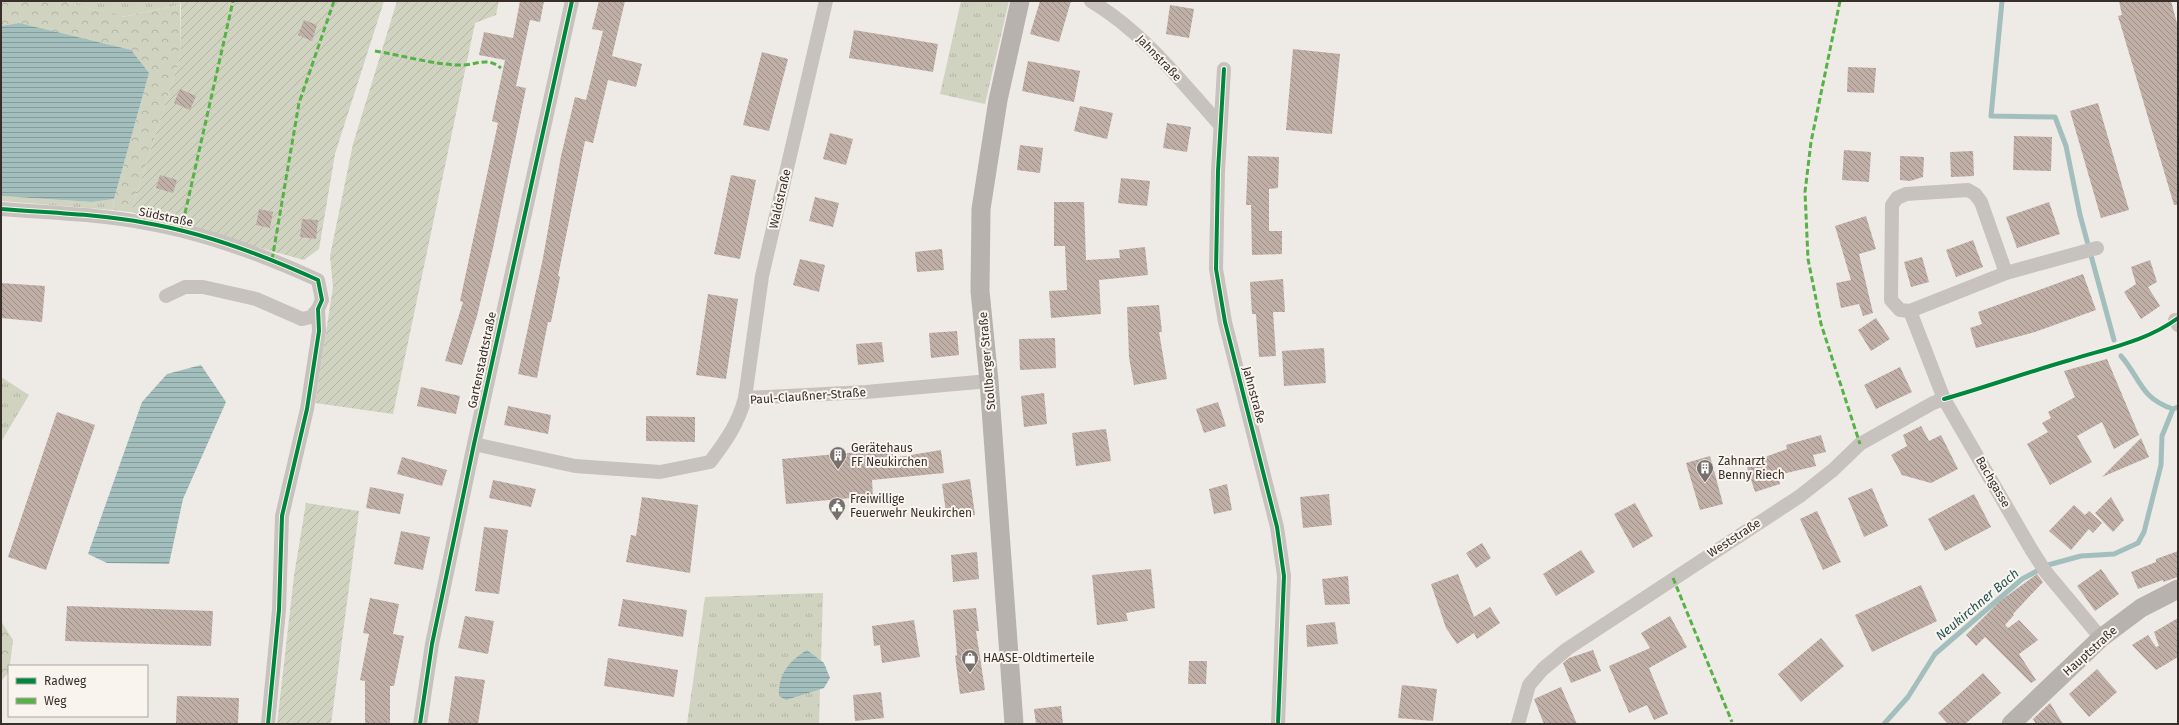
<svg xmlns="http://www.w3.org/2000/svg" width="2179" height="725" font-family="'Fira Sans',sans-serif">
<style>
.grass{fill:url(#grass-tufts)}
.forest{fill:url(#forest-crowns)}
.garden{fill:url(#garden-furrows)}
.water{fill:url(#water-rules)}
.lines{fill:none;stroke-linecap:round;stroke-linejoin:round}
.stream{stroke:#a2bfbe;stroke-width:5}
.building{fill:url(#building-back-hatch)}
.street{stroke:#c7c2bd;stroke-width:14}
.secondary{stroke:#b8b2ae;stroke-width:19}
.quiet{stroke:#56b246;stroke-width:3;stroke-dasharray:6 3;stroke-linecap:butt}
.cycleway-casing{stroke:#f9f4ed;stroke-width:6}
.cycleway{stroke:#00873e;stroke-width:4}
.labels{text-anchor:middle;stroke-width:4;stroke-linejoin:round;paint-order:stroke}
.street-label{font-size:12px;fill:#382f2b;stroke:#f9f4ed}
.poi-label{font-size:12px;fill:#382f2b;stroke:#f9f4ed;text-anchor:start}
.water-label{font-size:13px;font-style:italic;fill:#235557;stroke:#f9f4ed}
</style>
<defs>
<pattern id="grass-tufts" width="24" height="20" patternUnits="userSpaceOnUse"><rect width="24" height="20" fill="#cfd3c0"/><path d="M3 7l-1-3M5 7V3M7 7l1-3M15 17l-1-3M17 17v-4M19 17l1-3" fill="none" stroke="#b2b5a5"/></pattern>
<pattern id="forest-crowns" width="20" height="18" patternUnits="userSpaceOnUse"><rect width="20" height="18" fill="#cfd3c0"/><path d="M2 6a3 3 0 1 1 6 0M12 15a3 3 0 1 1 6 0" fill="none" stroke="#b2b5a5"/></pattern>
<pattern id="garden-furrows" width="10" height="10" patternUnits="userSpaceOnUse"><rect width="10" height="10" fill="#cfd3c0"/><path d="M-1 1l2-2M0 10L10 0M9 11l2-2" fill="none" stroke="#b2b5a5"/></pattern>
<pattern id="water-rules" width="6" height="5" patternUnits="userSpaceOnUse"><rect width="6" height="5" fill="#a2bfbe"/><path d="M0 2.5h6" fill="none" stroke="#859c9b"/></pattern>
<pattern id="building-back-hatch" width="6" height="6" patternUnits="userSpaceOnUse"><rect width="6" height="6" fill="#c0afa7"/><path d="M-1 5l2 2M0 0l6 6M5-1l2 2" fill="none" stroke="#9d8f88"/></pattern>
</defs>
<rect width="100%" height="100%" fill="#eeeae5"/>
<!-- grass -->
<g class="grass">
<path d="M62 1H181L180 5 121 17Z"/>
<path d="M961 1H1009L985 104 940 94Z"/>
<path d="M1 196 92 202 114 199 113 210 1 201Z"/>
<path d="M1 377 29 395 1 442Z"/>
<path d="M823 593 821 661 807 650 812 690 820 689 819 724H687L705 597Z"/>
</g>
<!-- forest -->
<g class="forest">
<path d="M1 1H62L122 17 180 5 181 54 131 212 113 210 114 199 149 73 19 23 1 26Z"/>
<path d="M1 621 13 640 9 672 1 681Z"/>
</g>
<!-- garden -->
<g class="garden">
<path d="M181 1H384L335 154 319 249 304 260 131 212 181 54Z"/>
<path d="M397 1H499L496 15 475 23 393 414 315 403 333 287 330 256 353 144Z"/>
<path d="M306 503 359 511 331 724H277L294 576Z"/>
</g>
<!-- water -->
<g class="water">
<path d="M19 23 131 50 149 73 114 199 92 202 1 196V26Z"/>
<path d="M201 365 226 402 183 499 169 564 107 563 88 554 142 402 167 374Z"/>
<path d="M807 650 824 663 830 678 824 688 786 700 779 696C778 674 789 661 807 650Z"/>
</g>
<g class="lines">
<!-- stream -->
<g class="stream">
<path d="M2002 1 1991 116 2055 117 2066 146 2080 215 2114 340"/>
<path d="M2121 356C2141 379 2140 398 2173 409"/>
<path d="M1884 724 1908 697 1935 654 2022 579 2048 565 2081 556 2114 554 2138 543 2144 532 2161 465 2162 436 2173 409 2178 407"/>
</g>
</g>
<!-- building -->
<g class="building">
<path d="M520 1H544L540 22 530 20 516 86 526 88 493 248 477 316 462 365 445 361 463 302 460 301 498 123 492 121 505 60 479 55 484 32 513 38Z"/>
<path d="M599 1H625L612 56 642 64 636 87 608 80 593 143 585 141 558 276 560 277 551 322H548L537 378 518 374 543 258 561 156 575 97 586 100 603 31 592 29Z"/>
<path d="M1040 1H1071L1059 42 1030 34Z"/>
<path d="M2119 1H2171L2178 27V205H2174L2118 16 2122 15Z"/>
<path d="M1170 5 1194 9 1189 38 1166 34Z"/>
<path d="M304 20 317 25 312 41 298 35Z"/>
<path d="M854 30 938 44 933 72 849 58Z"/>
<path d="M1293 49 1340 54 1332 134 1286 130Z"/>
<path d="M762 52 788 59 769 131 743 125Z"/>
<path d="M1028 61 1080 71 1074 102 1022 91Z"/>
<path d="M1848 67 1876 68 1874 93 1847 92Z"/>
<path d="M180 89 196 96 190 110 174 103Z"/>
<path d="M2098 103 2129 210 2101 218 2070 111Z"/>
<path d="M1080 106 1113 113 1107 139 1074 131Z"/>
<path d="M1167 123 1191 127 1187 152 1163 148Z"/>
<path d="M830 133 853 139 846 165 823 159Z"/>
<path d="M2014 136 2052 137 2051 171 2013 170Z"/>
<path d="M1020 145 1043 148 1040 173 1017 170Z"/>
<path d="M1844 150 1871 152 1869 182 1842 180Z"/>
<path d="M1973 151 1974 176 1951 177 1950 152Z"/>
<path d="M1248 156 1279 157 1278 188 1269 189V231H1282V254L1252 255 1251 205H1246Z"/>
<path d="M1900 156 1924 157 1923 177 1910 181 1900 180Z"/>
<path d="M160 175 177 180 173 193 156 188Z"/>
<path d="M731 175 756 180 740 259 714 254Z"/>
<path d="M1121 178 1150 181 1147 206 1118 203Z"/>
<path d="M815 197 839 203 833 227 809 221Z"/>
<path d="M1054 202H1084L1086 260 1120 258 1119 250 1145 247 1148 275 1099 280 1101 314 1051 318 1049 291 1067 290 1065 246H1054Z"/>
<path d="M2049 202 2060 234 2017 248 2006 217Z"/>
<path d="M259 209 273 212 270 228 256 225Z"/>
<path d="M1866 216 1876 249 1859 254 1873 313 1863 316 1859 304 1841 308 1836 283 1851 280 1835 226Z"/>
<path d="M302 219 318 220 316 239 300 237Z"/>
<path d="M1973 240 1983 267 1956 277 1946 250Z"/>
<path d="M942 249 944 270 917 272 915 252Z"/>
<path d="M1922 257 1929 282 1911 287 1904 262Z"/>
<path d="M800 259 825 265 819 292 793 285Z"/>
<path d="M2150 260 2157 282 2148 287 2160 306 2141 319 2124 292 2136 284 2131 267Z"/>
<path d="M2083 274 2096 310 2035 332 1976 348 1970 328 1982 324 1978 312Z"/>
<path d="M1283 279 1285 312H1273L1276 356 1259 357 1256 314H1252L1250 282Z"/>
<path d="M1 283 45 286 42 322 1 318Z"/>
<path d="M708 294 738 299 726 379 696 375Z"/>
<path d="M1159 305 1162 332H1159L1167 379 1134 385 1129 357 1127 307Z"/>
<path d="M1876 318 1890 339 1871 351 1858 330Z"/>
<path d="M957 331 959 355 931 358 929 333Z"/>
<path d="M1055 338 1056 368 1020 370 1019 339Z"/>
<path d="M882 342 884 362 858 365 856 344Z"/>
<path d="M1324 348 1326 383 1284 386 1282 351Z"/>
<path d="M2107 359 2139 435 2114 449 2102 422 2077 436 2092 462 2050 485 2027 444 2048 432 2042 423 2051 418 2048 412 2075 397 2064 371Z"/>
<path d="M1900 367 1912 392 1876 409 1864 385Z"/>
<path d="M421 387 460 396 456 414 417 406Z"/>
<path d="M1044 393 1047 424 1024 427 1021 396Z"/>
<path d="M1218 402 1226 426 1204 433 1196 409Z"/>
<path d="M508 406 551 415 548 434 504 425Z"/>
<path d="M57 412 95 425 46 570 8 557Z"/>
<path d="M646 416 695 417V442L646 441Z"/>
<path d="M1921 426 1929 441 1941 435 1958 469 1931 483 1902 475 1891 455 1907 446 1903 435Z"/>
<path d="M1106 429 1111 461 1076 466 1072 433Z"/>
<path d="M1821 435 1826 452 1813 455 1816 466 1778 475 1780 484 1755 492 1746 464 1787 449 1786 445Z"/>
<path d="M2141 438 2149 457 2102 477Z"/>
<path d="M892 449 893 458 941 450 944 473 872 480 873 496 786 504 782 459Z"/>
<path d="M1710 456 1723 504 1700 510 1686 463Z"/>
<path d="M402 457 447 470 442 486 397 474Z"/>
<path d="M970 479 975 515 947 519 942 484Z"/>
<path d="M493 480 536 489 531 507 489 498Z"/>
<path d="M1227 484 1232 510 1214 514 1209 489Z"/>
<path d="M370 487 404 494 400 514 366 508Z"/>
<path d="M1872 488 1888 526 1864 537 1848 498Z"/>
<path d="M1329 494 1332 525 1303 528 1300 497Z"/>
<path d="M1974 494 1991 527 1945 551 1928 519Z"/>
<path d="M642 497 698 505 690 573 626 562 631 535 636 536Z"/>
<path d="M2111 497 2124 520 2113 532 2095 513Z"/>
<path d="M1635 503 1653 536 1633 548 1614 514Z"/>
<path d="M2074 505 2085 515 2089 511 2102 523 2093 533 2089 529 2071 550 2049 531Z"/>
<path d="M1817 511 1841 562 1823 570 1800 519Z"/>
<path d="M484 527 508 530 499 594 475 591Z"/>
<path d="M401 531 430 537 423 570 394 564Z"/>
<path d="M1482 543 1491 558 1476 568 1466 553Z"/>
<path d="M1581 550 1595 572 1556 596 1543 574Z"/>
<path d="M2178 551V577L2163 582V580L2138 589 2131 572 2156 562V559Z"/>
<path d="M977 552 979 579 953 582 951 555Z"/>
<path d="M1151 569 1155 608 1126 613 1128 621 1097 625 1092 575Z"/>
<path d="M2101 569 2119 594 2095 611 2077 586Z"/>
<path d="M1458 574 1474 617 1490 607 1500 623 1477 639 1474 633 1457 644 1446 628 1431 584Z"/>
<path d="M2037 574 2043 582 2013 614 2014 615 2005 625 2008 628 2019 620 2038 640 2019 654 2036 680 2031 683 1985 637 1976 646 1966 635 2000 601Z"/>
<path d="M1348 576 1350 604 1325 605 1322 579Z"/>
<path d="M1921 585 1937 621 1872 652 1855 615Z"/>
<path d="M370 598 399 604 393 634 404 636 394 686H390V724H365V681L360 680 369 634 363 633Z"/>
<path d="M623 599 687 610 683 637 618 626Z"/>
<path d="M67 606 213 611 211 646 65 641Z"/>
<path d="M976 608 979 631H976L985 690 960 694 955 656 957 655 953 610Z"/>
<path d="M465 616 494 621 488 654 458 648Z"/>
<path d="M1670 616 1687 647 1649 668 1668 714 1654 720 1647 705 1629 713 1609 666 1650 648 1641 633Z"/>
<path d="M2178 618V657L2156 670 2132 645 2148 635 2156 647 2159 646 2154 632Z"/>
<path d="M914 620 920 657 882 663 880 645 874 646 872 626Z"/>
<path d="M1335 622 1338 644 1307 647 1306 625Z"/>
<path d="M1821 638 1844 666 1801 702 1778 674Z"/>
<path d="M1593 650 1601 671 1571 683 1563 663 1569 658Z"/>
<path d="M608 658 678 670 674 697 604 686Z"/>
<path d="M1189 661H1207L1206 684H1188Z"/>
<path d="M2097 669 2117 692 2089 717 2069 694Z"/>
<path d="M1983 673 2001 693 1965 724H1948L1938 713Z"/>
<path d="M455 676 485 680 478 724H448Z"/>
<path d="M1402 685 1437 689 1433 721 1398 718Z"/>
<path d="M1561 687 1577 724H1544L1534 699Z"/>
<path d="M881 692 884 718 855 721 853 695Z"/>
<path d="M177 696 239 698 238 724H176Z"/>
<path d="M2050 703 2063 724H2036L2033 719Z"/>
<path d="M1061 706 1063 724H1036L1034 709Z"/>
</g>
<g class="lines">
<!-- street -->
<g class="street">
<path d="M1091 1C1143 32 1180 80 1220 125"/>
<path d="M1224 69 1218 171 1216 269 1225 322 1277 527 1284 576 1278 724"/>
<path d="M1 209C49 213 98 214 146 223 206 233 263 255 318 280L322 300 318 309 319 331 307 409 282 516 279 610 268 724"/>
<path d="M2097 248 2006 273 1910 311 1944 399 2031 549 2045 571 2101 638"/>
<path d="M166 296 185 287H203L256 299 302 319 311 317 318 309"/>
<path d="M1910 311 1900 310 1891 300 1892 205 1897 198 1906 194 1968 190 1975 194 1981 202 2006 273"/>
<path d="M2175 320 2178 325"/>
<path d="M745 398 762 276 826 1"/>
<path d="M474 444 575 466 660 472 710 462C726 441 738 424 745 398L866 392 989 381"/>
<path d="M420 724 432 644 474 444 572 1"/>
<path d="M1518 724 1529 685 1543 669 1567 649 1800 496 1833 470 1860 444 1933 403 1944 399"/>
</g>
<!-- secondary -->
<g class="secondary">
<path d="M1014 724 989 381 980 291 981 209 998 100 1020 1"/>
<path d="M2011 724 2101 638 2141 608 2178 589"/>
</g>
<!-- quiet -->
<g class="quiet">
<path d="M1840 1 1811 142 1805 192 1808 259 1821 324 1860 444"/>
<path d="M375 51C400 55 440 66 464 65 479 64 487 57 501 68"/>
<path d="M181 231 233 1"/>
<path d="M272 260 299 103 334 1"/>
<path d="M1673 578 1732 722"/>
</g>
<!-- cycleway casing -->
<g class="cycleway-casing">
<g id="cycleway">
<path d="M1224 69 1218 171 1216 269 1225 322 1277 527 1284 576 1278 724"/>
<path d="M1 209C49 213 98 214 146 223 206 233 263 255 318 280L322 300 318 309 319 331 307 409 282 516 279 610 268 724"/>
<path d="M1944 399C1986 387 2028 372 2070 360 2108 348 2145 342 2178 318"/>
<path d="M420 724 432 644 474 444 572 1"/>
</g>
</g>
<!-- cycleway -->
<use href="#cycleway" class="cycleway"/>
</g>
<!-- icons -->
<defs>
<g id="building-pin" transform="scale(0.9)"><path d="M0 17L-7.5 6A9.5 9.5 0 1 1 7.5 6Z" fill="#78706c" stroke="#f9f4ed"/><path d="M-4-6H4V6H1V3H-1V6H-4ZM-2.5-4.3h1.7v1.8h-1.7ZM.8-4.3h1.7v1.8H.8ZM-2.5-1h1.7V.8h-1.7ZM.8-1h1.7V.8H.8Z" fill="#fff"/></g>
<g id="civic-pin" transform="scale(0.9)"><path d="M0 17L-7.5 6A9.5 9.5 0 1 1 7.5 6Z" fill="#78706c" stroke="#f9f4ed"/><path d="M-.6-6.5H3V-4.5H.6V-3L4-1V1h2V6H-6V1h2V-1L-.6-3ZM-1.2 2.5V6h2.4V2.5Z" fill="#fff"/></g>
<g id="shop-pin" transform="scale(0.9)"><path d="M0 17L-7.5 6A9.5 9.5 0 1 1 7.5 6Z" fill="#78706c" stroke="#f9f4ed"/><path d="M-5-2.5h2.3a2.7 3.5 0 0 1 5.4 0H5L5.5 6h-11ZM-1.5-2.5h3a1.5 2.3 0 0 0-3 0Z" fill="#fff"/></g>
</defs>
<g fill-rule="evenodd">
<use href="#building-pin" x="838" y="455"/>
<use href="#building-pin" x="1705" y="468"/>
<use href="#civic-pin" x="837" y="506"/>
<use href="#shop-pin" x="970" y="658"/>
</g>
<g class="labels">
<!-- street labels -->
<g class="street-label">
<text transform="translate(1159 58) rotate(46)" y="4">Jahnstraße</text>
<text transform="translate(780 199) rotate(-77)" y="4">Waldstraße</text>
<text transform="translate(166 217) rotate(12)" y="4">Südstraße</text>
<text transform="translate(482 360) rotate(-78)" y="4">Gartenstadtstraße</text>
<text transform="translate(987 361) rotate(-95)" y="4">Stollberger Straße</text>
<text transform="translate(1254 395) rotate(75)" y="4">Jahnstraße</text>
<text transform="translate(808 396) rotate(-4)" y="4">Paul-Claußner-Straße</text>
<text transform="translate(1993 482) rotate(60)" y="4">Bachgasse</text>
<text transform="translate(1734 538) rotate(-33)" y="4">Weststraße</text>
<text transform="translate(2090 651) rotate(-42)" y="4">Hauptstraße</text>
</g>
<!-- poi labels -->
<g class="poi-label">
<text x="851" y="452">Gerätehaus<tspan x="851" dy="14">FF Neukirchen</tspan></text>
<text x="1718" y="465">Zahnarzt<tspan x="1718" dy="14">Benny Riech</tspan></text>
<text x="850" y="503">Freiwillige<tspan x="850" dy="14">Feuerwehr Neukirchen</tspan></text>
<text x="983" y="662">HAASE-Oldtimerteile</text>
</g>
<!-- water labels -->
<g class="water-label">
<text transform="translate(1977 604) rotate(-40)" y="5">Neukirchner Bach</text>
</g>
</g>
<!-- border -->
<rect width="2179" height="725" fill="none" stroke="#382f2b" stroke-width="4"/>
<!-- legend -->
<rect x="8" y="665" width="140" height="52" fill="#f9f4ed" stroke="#aca59f"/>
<rect x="16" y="678" width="20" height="6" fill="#00873e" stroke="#aca59f"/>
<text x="44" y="685" font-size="12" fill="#382f2b">Radweg</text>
<rect x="16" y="698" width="20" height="6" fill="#56b246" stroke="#aca59f"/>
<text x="44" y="705" font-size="12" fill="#382f2b">Weg</text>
</svg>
